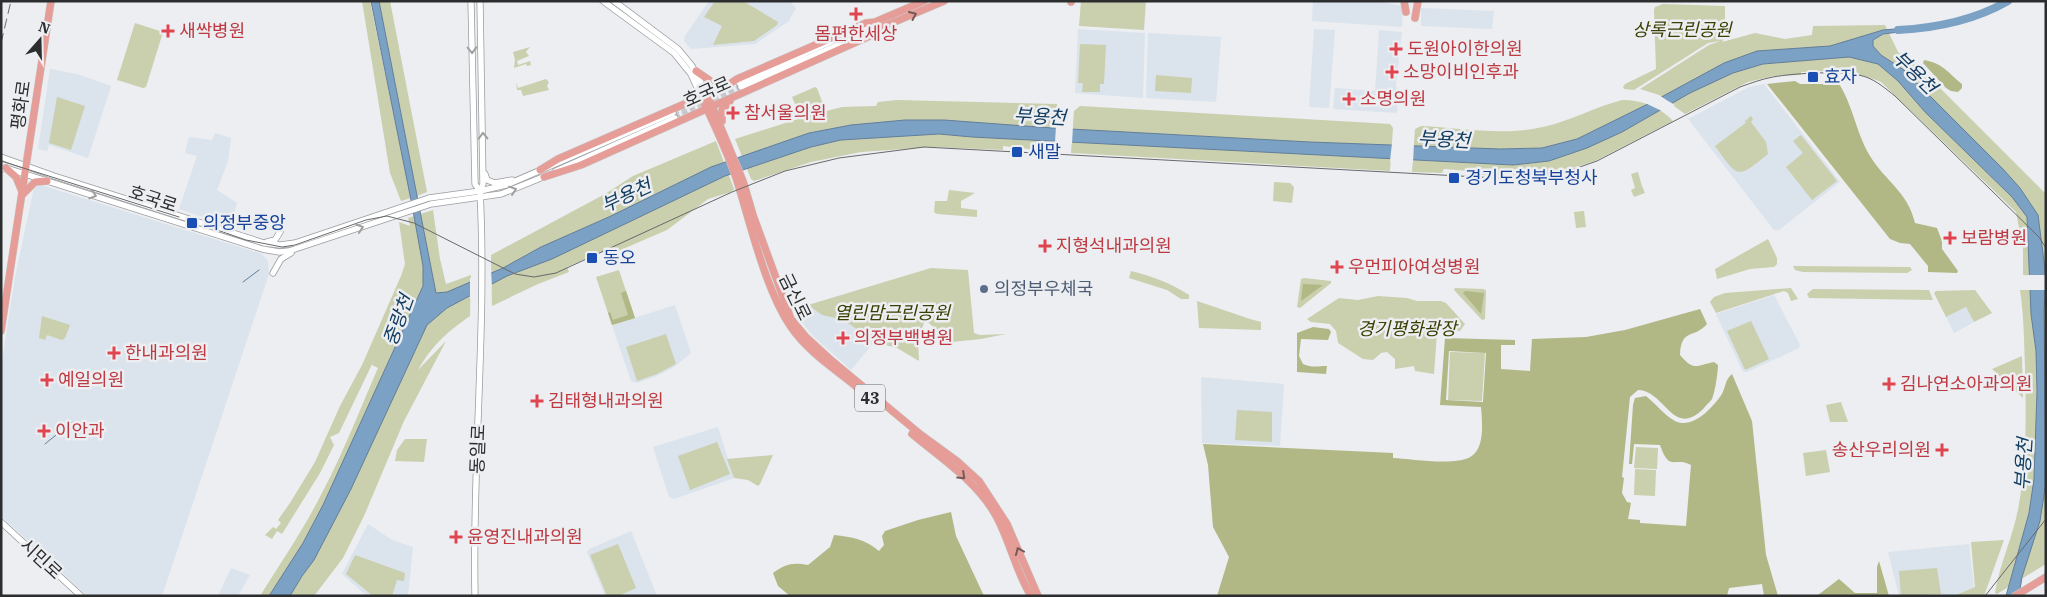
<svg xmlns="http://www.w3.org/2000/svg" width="2047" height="597" font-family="'IBM Plex Serif','Noto Sans KR',serif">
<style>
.built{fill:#dbe3ec}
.green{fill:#cacfae}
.forest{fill:#b1b785;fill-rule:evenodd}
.water{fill:#7ba1c5;stroke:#637e98}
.pier{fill:#eceef1}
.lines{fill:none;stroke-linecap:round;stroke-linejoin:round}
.stream{stroke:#637e98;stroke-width:1}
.river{stroke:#7ba1c5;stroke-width:8}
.minor-tunnel{stroke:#c6c7ca;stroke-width:5.5;stroke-dasharray:5.5 3;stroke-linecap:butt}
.minor-casing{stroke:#9a9c9f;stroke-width:7}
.major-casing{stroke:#c8c8c9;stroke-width:8}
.minor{stroke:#fff;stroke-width:5.5}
.major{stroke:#e69d97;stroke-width:7}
.tram{stroke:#68696b;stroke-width:1}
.rail{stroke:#68696b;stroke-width:1;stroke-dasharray:10 5;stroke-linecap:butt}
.oneway{stroke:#765a58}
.oneway2{stroke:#a0a0a1}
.health-dot{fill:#e0444e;stroke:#eceef1;stroke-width:2}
.transit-dot{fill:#1a4fb4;stroke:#eceef1;stroke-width:2}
.service-dot{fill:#5c6f8a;stroke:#eceef1;stroke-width:2}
.labels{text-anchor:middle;stroke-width:5;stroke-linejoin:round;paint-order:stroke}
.shield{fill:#eceef1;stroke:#666768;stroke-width:1}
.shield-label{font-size:16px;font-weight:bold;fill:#2c2d2e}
.park-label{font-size:18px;font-style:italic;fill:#3a3e00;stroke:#eceef1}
.health-label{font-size:18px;fill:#be3a42;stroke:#eceef1;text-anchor:start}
.transit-label{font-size:18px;fill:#164399;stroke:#eceef1;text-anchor:start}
.street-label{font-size:18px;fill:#2c2d2e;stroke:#eceef1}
.service-label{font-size:18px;fill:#4e5e75;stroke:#eceef1;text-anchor:start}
.water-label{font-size:19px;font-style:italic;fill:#123d61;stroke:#eceef1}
</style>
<rect width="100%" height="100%" fill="#eceef1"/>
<!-- built -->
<g class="built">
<path d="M709 1H790L796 8 789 21 755 44 691 49 684 41 685 36Z"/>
<path d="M1313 1H1374L1403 6 1402 27 1312 21Z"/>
<path d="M1421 8 1494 11 1492 29 1421 26Z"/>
<path d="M1078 29 1145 33 1143 98 1075 93Z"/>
<path d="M1314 29 1335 30 1329 108 1309 107Z"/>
<path d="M1379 30 1402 32 1396 85 1398 94 1397 113 1333 109 1335 88 1375 91Z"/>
<path d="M1148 33 1221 37 1216 102 1146 98Z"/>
<path d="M50 69 77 74 111 86 88 158 49 145 47 151 38 149Z"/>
<path d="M1764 84 1840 182 1779 230H1774L1688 119 1749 87Z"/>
<path d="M215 133 231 138 228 161 217 190 237 203 230 226 179 209 197 156 185 153 189 137 212 140Z"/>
<path d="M41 185 262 254 268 261 269 274 162 596H87L1 516V367L15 277 34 188Z"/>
<path d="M1774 295 1800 345 1799 348 1747 372H1743L1716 314Z"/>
<path d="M675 305 691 353 674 367 657 376 637 383 631 381 612 325Z"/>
<path d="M808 305 822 315 844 320 874 342 851 370 812 335 797 316 799 309Z"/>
<path d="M1966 307 1974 322 1954 333 1946 317Z"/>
<path d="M1201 377 1284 384 1280 446 1202 443Z"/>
<path d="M718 427 734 478 674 499 669 497 653 447Z"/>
<path d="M368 524 392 540 413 547 408 596H367L342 574Z"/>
<path d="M631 531 657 596H605L587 552 589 549Z"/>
<path d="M1969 544 1974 587 1960 594 1945 596H1899L1888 552Z"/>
<path d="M231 568 250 575 238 596H218Z"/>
</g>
<!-- green -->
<g class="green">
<path d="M362 1H370L411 198 401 201 390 173Z"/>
<path d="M379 1H390L427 192 417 196Z"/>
<path d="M715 1H743L778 22 777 25 754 41 713 45 722 26 704 17Z"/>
<path d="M1081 1H1146L1144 30 1079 26Z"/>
<path d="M1663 4 1725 6V38L1722 42 1755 33 1785 39 1812 35 1813 26 1885 25 1898 52 1919 67 2046 194V276L2023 275V250L2016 212 1881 82C1862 74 1846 72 1826 74L1825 71 1801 72V75L1773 76 1748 82 1685 114 1659 95 1640 89 1709 45 1720 41 1708 43 1634 90 1624 89 1623 87 1625 84 1656 69 1654 10 1655 7Z"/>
<path d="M135 23 163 32 146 87 143 88 117 80Z"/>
<path d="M1080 44 1106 45 1104 84H1100V92H1082L1083 83H1078Z"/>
<path d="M530 47 526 52 529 56 517 61 518 65 530 61 531 65 527 66 526 64 514 68 515 60 513 52Z"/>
<path d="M1156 75 1192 78 1191 93 1155 91Z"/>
<path d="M546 79 549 82 547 86 549 90 523 96 521 90H517L516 82 518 88Z"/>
<path d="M815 87 817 88 823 104 822 106 799 113 792 97Z"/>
<path d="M57 97 85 106 71 150 49 143Z"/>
<path d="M897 100 1057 104 1054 152 1003 146V150L933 147 861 152 811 162 754 181 751 179 735 139 807 116 842 107 876 106 878 102Z"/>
<path d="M1622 100C1642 100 1659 106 1673 121L1595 161 1550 175 1529 179 1471 174 1470 171 1444 169 1442 173 1412 172 1415 129 1421 126C1459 128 1505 136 1543 127 1570 121 1595 107 1622 100Z"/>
<path d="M1080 106 1390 124 1393 128 1390 171 1071 153 1074 111Z"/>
<path d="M1751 116 1753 119 1751 122 1766 142 1768 154C1737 179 1739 179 1715 146L1747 122H1744Z"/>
<path d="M1801 135 1837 181 1812 200 1786 167 1803 153 1793 141Z"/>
<path d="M716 141 734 189 731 192 708 199 667 230 609 255 606 250 567 267 569 272 538 284 492 306 491 255 605 194 633 176Z"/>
<path d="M1638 172 1642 186H1641H1642L1645 193 1634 197 1631 190 1635 188 1631 174Z"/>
<path d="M1274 182 1290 183 1294 187 1292 203 1273 201Z"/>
<path d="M949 190 975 193 961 201V208L977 210V217L937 214 934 212 935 201H947Z"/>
<path d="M433 210 440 259 446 284 471 275 470 316C446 333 433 344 418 370L446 341 404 421 364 516 343 558 314 596H260C282 561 305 527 323 491 344 451 360 409 378 368L372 365 375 358 339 433 330 437 334 445 320 473 282 534 277 531 272 539 265 535 273 527 276 529 281 523 278 520 290 503 315 462 340 406 362 365 401 276 405 264 399 222 410 226 408 218Z"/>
<path d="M1584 211 1586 227 1576 228 1574 212Z"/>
<path d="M1768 239 1777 258V264L1774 267 1750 269 1717 279 1715 269Z"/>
<path d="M1793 266 1910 267 1912 270 1907 273 1803 272 1795 270Z"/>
<path d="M931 268 968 270 974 333 980 335 1006 334 981 339 952 342 925 320 918 340 919 361 897 348 874 342 844 320 822 315 808 305Z"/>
<path d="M619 270 635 318 612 325 596 277Z"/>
<path d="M1131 271C1152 276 1171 283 1189 295V299H1181L1167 290 1129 278Z"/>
<path d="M1304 278 1331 281V283L1300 308 1297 307 1301 279Z"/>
<path d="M1455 288 1484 289 1486 291 1485 319 1482 320 1454 290Z"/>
<path d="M1791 288 1798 299 1791 301 1788 293 1784 291 1716 313 1710 302 1714 297 1725 293Z"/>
<path d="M1813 289 1929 290 1933 300 1809 298 1807 294Z"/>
<path d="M1975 290 1992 313 1974 322 1966 307 1946 317 1934 293 1936 291Z"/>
<path d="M2020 290H2046V564L1997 594 1995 593C2000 562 2014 535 2019 504 2027 459 2026 413 2025 367 2024 341 2024 316 2020 290Z"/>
<path d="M1378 296 1407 298 1417 301H1441L1446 303 1465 324 1460 331 1443 330 1437 333 1434 374 1415 371 1414 366 1395 369V359L1387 352 1381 353 1373 360 1363 359 1338 343 1336 331 1330 324 1311 322 1307 319 1339 298 1358 300Z"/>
<path d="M1197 301 1250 319 1261 322V330L1199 328Z"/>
<path d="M42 316 70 325 65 338 62 340 47 335 45 340 39 338Z"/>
<path d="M1751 321 1769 359 1745 370 1727 331Z"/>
<path d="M666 334 676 364 657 374 637 381 626 347Z"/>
<path d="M1450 352 1485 353 1482 401 1448 400Z"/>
<path d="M2022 356 2023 398 1992 369Z"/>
<path d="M1841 402 1848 422H1830L1826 405Z"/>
<path d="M1237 410 1272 412V442L1235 440Z"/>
<path d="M405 439H427L424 462 395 461 397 450Z"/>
<path d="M717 442 730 474 690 490 678 456Z"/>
<path d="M1636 447 1658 448 1657 469 1634 468Z"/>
<path d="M1826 450 1830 472 1806 476 1803 453Z"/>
<path d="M773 455 760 484 758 486 748 480 734 478 727 459Z"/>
<path d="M1635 469 1656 470 1655 496 1634 495Z"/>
<path d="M2004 540 1984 596H1954L1975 587 1971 542Z"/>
<path d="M618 544 636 588 618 596H607L590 555Z"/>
<path d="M355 555 405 573 404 581 397 580 392 596H373L346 574Z"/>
<path d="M1937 568 1941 594 1901 596 1899 571Z"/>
</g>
<!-- forest -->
<g class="forest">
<path d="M1924 60C1943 63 1948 73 1962 84V88L1958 92 1951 91 1946 88 1923 63Z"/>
<path d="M1835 78C1853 102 1855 131 1870 156 1885 181 1908 192 1915 223L1937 228 1942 241V249L1958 271 1957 273 1928 272V266L1910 244 1900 243 1890 239 1767 84 1795 81 1800 84H1827L1828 79Z"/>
<path d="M1303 284 1323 285 1301 301Z"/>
<path d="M626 291 635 318 612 325 608 313 610 312 613 320 628 315 621 293Z"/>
<path d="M1465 291 1484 293 1481 314 1463 293Z"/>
<path d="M1700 309 1707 324C1694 339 1681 328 1680 355 1694 371 1695 366 1714 362L1718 365C1718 372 1715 393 1712 399 1710 402 1706 405 1704 408 1673 440 1665 390 1638 390L1630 397 1622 477 1624 478 1622 493 1627 502 1631 503 1628 519 1640 520V523L1686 526 1691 465C1674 456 1670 473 1660 445L1634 444 1632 464H1629L1633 405 1635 398 1646 396C1656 404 1664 415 1675 421 1693 430 1713 407 1722 394 1726 386 1725 380 1732 374L1752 421 1766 555 1778 596H1764L1762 584 1729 588 1727 596H1217L1229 557 1213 527 1208 465 1203 444 1393 453V458C1411 459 1460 467 1473 455 1485 445 1482 420 1481 407L1440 405 1445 338 1515 340V345H1501V369L1530 371 1532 339 1586 337 1625 330ZM1449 351 1486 353 1483 402 1446 400Z"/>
<path d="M1313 327 1329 329 1331 332 1328 340 1301 339 1299 356 1303 364C1312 368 1318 366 1327 366L1326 374 1297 372V333Z"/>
<path d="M951 512 956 536 984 596H790L778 586 773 573C785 564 793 562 808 565L830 547 834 535C852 537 865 539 879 551L884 545 882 536 885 531 918 520Z"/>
<path d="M1879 561 1889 596H1813L1818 595 1839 579 1855 593H1877V567Z"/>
</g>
<!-- water -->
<path class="water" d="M371 1H379L436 293 447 292 503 268 541 247 611 216 711 167 809 133 851 125 905 120H944L1052 128 1310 142 1500 149 1542 148 1577 139 1654 101 1724 63 1757 51 1830 46 1883 30 1907 28V31L1883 34 1873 40V46L1881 55 1904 70 2003 169 2020 188 2038 215 2046 277 2044 311 2046 482 2040 521 2022 577 2019 596H2006L2029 513 2034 479 2037 391 2036 351 2031 314 2027 217 2012 197 1925 112 1898 81 1878 64 1849 57 1763 64 1733 73 1690 93 1622 132 1587 148 1549 161 1513 165 972 137 939 134 841 140 811 147 725 176 552 259 507 276 447 308 427 325 351 489 314 560 302 576 290 596H269L303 543 323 505 423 286V266L412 205Z"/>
<!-- pier -->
<g class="pier">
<path d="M1659 95 1668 101 1675 105 1664 112 1645 103Z"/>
<path d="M1056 125 1073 126 1072 144 1055 143Z"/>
<path d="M1392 143H1414L1413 163 1390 161Z"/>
<path d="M491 270 492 287 470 299V278Z"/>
<rect x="2028" y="275" width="18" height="15"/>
</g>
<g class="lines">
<!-- stream -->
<g class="stream">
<path d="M243 282 259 270"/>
<path d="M45 444 72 422"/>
</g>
<!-- river -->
<path class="river" d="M1898 30C1936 28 1975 20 2008 1"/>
<!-- minor-tunnel -->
<g class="minor-tunnel">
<path d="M673 113 689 105"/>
<path d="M675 118 741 87"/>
</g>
<!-- minor casing -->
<g class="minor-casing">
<g id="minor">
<path d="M471 1 475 184 480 191"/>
<path d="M603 1 674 53 691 74 701 96"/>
<path d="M614 1 678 49 692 66 707 94"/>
<path d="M739 83 873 23"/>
<path d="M741 87 870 31 879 29"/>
<path d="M1 157 54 176 264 243 280 245 295 243 429 198 480 191 506 185 673 113"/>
<path d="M1 169 6 168 262 249 279 252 289 251 431 204 501 194 548 175"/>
<path d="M556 171 675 118"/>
<path d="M485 174 487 180 495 183 512 180"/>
<path d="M267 242 275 240 280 232"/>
<path d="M273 273 281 259 291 253"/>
<path d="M1 522 81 596"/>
<path d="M475 596C472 461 487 326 480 191L483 184 480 1"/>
</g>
</g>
<!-- major casing -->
<g class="major-casing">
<g id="major">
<path d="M1071 1V2"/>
<path d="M1404 1 1406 12"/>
<path d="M1415 18 1418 1"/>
<path d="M696 71 712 82 725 84"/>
<path d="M707 94 743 181 753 215 791 319 806 337 831 360 920 434 957 461 979 481 1007 524 1038 596"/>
<path d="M701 96C714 125 729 154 738 184 751 226 766 291 791 327 808 352 835 369 858 388"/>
<path d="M722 121V110L730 101"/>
<path d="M6 168 16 177 23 194 35 182 47 181"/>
<path d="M540 170 558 159 728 85 737 79 866 23 875 22 924 1"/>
<path d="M544 177 581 165 872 35 880 28 944 1"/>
<path d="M1 331 51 1"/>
<path d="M912 434C941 458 976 481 995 514 1010 540 1015 570 1031 596"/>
<path d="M2015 596 2046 577"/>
</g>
</g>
<!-- minor -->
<use href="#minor" class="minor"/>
<!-- major -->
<use href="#major" class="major"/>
<!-- tram -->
<g class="tram">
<path d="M1 161 179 217"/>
<path d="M203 225 246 240 282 247 295 245 366 220 387 216 414 223 515 274 534 277 556 273 732 192 785 171 839 158 924 147 1515 179 1554 176 1597 161 1740 87C1751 83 1762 79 1773 77 1795 73 1846 70 1866 77 1877 81 1886 89 1895 96L2039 237 2046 248"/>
<path d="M1985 596 2046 519"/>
</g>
<!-- rail -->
<path class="rail" d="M1 43 11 1"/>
</g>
<!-- one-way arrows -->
<defs><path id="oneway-chevron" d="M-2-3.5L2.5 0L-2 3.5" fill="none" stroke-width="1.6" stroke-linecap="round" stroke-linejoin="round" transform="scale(1.25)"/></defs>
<g class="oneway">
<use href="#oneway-chevron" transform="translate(913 15) rotate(-24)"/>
<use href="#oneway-chevron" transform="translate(962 476) rotate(43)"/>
<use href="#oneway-chevron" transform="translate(1019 551) rotate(-113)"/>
</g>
<g class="oneway2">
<use href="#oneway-chevron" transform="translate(472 50) rotate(89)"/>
<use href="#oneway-chevron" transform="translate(483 136) rotate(-91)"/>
<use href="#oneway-chevron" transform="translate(513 190) rotate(-19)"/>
<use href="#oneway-chevron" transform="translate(93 195) rotate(18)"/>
<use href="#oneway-chevron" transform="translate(360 228) rotate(-18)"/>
</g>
<!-- markers -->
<g class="health-dot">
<path d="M853.5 6.5h5v5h5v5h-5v5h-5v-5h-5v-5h5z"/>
<path d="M165.5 23.5h5v5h5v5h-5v5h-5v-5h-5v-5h5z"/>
<path d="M1393.5 41.5h5v5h5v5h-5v5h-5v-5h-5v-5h5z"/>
<path d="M1389.5 64.5h5v5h5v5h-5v5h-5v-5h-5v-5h5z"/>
<path d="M1346.5 91.5h5v5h5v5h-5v5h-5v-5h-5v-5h5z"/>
<path d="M730.5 105.5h5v5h5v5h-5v5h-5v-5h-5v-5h5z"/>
<path d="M1947.5 230.5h5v5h5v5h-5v5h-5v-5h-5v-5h5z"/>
<path d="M1042.5 238.5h5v5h5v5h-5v5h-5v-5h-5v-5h5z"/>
<path d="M1334.5 259.5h5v5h5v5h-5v5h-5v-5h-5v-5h5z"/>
<path d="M840.5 330.5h5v5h5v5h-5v5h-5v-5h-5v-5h5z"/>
<path d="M111.5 345.5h5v5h5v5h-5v5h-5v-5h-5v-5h5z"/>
<path d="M44.5 372.5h5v5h5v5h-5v5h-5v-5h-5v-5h5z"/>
<path d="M1886.5 376.5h5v5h5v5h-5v5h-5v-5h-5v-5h5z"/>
<path d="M534.5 393.5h5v5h5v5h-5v5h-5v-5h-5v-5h5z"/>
<path d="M41.5 423.5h5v5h5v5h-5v5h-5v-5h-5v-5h5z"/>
<path d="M1939.5 442.5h5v5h5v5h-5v5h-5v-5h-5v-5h5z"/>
<path d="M453.5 529.5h5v5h5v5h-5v5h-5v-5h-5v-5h5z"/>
</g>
<g class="transit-dot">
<rect x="1807" y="71" width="12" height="12" rx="2.5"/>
<rect x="1011" y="146" width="12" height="12" rx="2.5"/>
<rect x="1448" y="172" width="12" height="12" rx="2.5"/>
<rect x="186" y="217" width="12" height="12" rx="2.5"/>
<rect x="586" y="252" width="12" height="12" rx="2.5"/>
</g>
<circle class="service-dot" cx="984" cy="289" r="5"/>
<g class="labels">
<!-- shield labels -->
<rect class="shield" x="855" y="384.5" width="30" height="27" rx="4"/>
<g class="shield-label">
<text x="870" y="404">43</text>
</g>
<!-- park labels -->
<g class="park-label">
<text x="1682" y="36">상록근린공원</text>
<text x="892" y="319">열린맘근린공원</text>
<text x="1407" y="335">경기평화광장</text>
</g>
<!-- health labels -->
<g class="health-label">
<text x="179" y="37">새싹병원</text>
<text x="856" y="40" text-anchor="middle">몸편한세상</text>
<text x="1407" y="55">도원아이한의원</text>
<text x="1403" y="78">소망이비인후과</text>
<text x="1360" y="105">소명의원</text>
<text x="744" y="119">참서울의원</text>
<text x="1961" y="244">보람병원</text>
<text x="1056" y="252">지형석내과의원</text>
<text x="1348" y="273">우먼피아여성병원</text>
<text x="854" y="344">의정부백병원</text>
<text x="125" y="359">한내과의원</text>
<text x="58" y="386">예일의원</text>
<text x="1900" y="390">김나연소아과의원</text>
<text x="548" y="407">김태형내과의원</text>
<text x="55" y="437">이안과</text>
<text x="1931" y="456" text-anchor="end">송산우리의원</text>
<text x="467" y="543">윤영진내과의원</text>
</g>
<!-- transit labels -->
<g class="transit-label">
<text x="1824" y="83">효자</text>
<text x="1028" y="158">새말</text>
<text x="1465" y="184">경기도청북부청사</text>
<text x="203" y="229">의정부중앙</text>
<text x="603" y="264">동오</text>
</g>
<!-- street labels -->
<g class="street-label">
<text transform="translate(707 92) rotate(-24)" y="6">호국로</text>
<text transform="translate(21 105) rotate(-82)" y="6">평화로</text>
<text transform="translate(153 199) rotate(18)" y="6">호국로</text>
<text transform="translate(795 297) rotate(64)" y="6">금신로</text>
<text transform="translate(478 449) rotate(-88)" y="6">동일로</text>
<text transform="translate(41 559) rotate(43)" y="6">시민로</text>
</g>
<!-- service labels -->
<g class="service-label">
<text x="994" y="295">의정부우체국</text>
</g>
<!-- water labels -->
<g class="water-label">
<text transform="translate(1915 72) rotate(44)" y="7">부용천</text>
<text transform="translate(1040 116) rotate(3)" y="7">부용천</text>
<text transform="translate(1444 139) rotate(3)" y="7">부용천</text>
<text transform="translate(626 195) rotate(-25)" y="7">부용천</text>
<text transform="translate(398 320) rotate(-70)" y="7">중랑천</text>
<text transform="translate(2023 464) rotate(-86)" y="7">부용천</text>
</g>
</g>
<!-- border -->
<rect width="2047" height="597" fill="none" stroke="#2c2d2e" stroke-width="5"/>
<!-- north arrow -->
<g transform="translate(40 40) rotate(20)" stroke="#eceef1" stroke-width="4" paint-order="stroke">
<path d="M0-4L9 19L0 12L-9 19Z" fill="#2c2d2e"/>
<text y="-8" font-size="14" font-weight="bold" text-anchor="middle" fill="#2c2d2e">N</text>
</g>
</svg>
